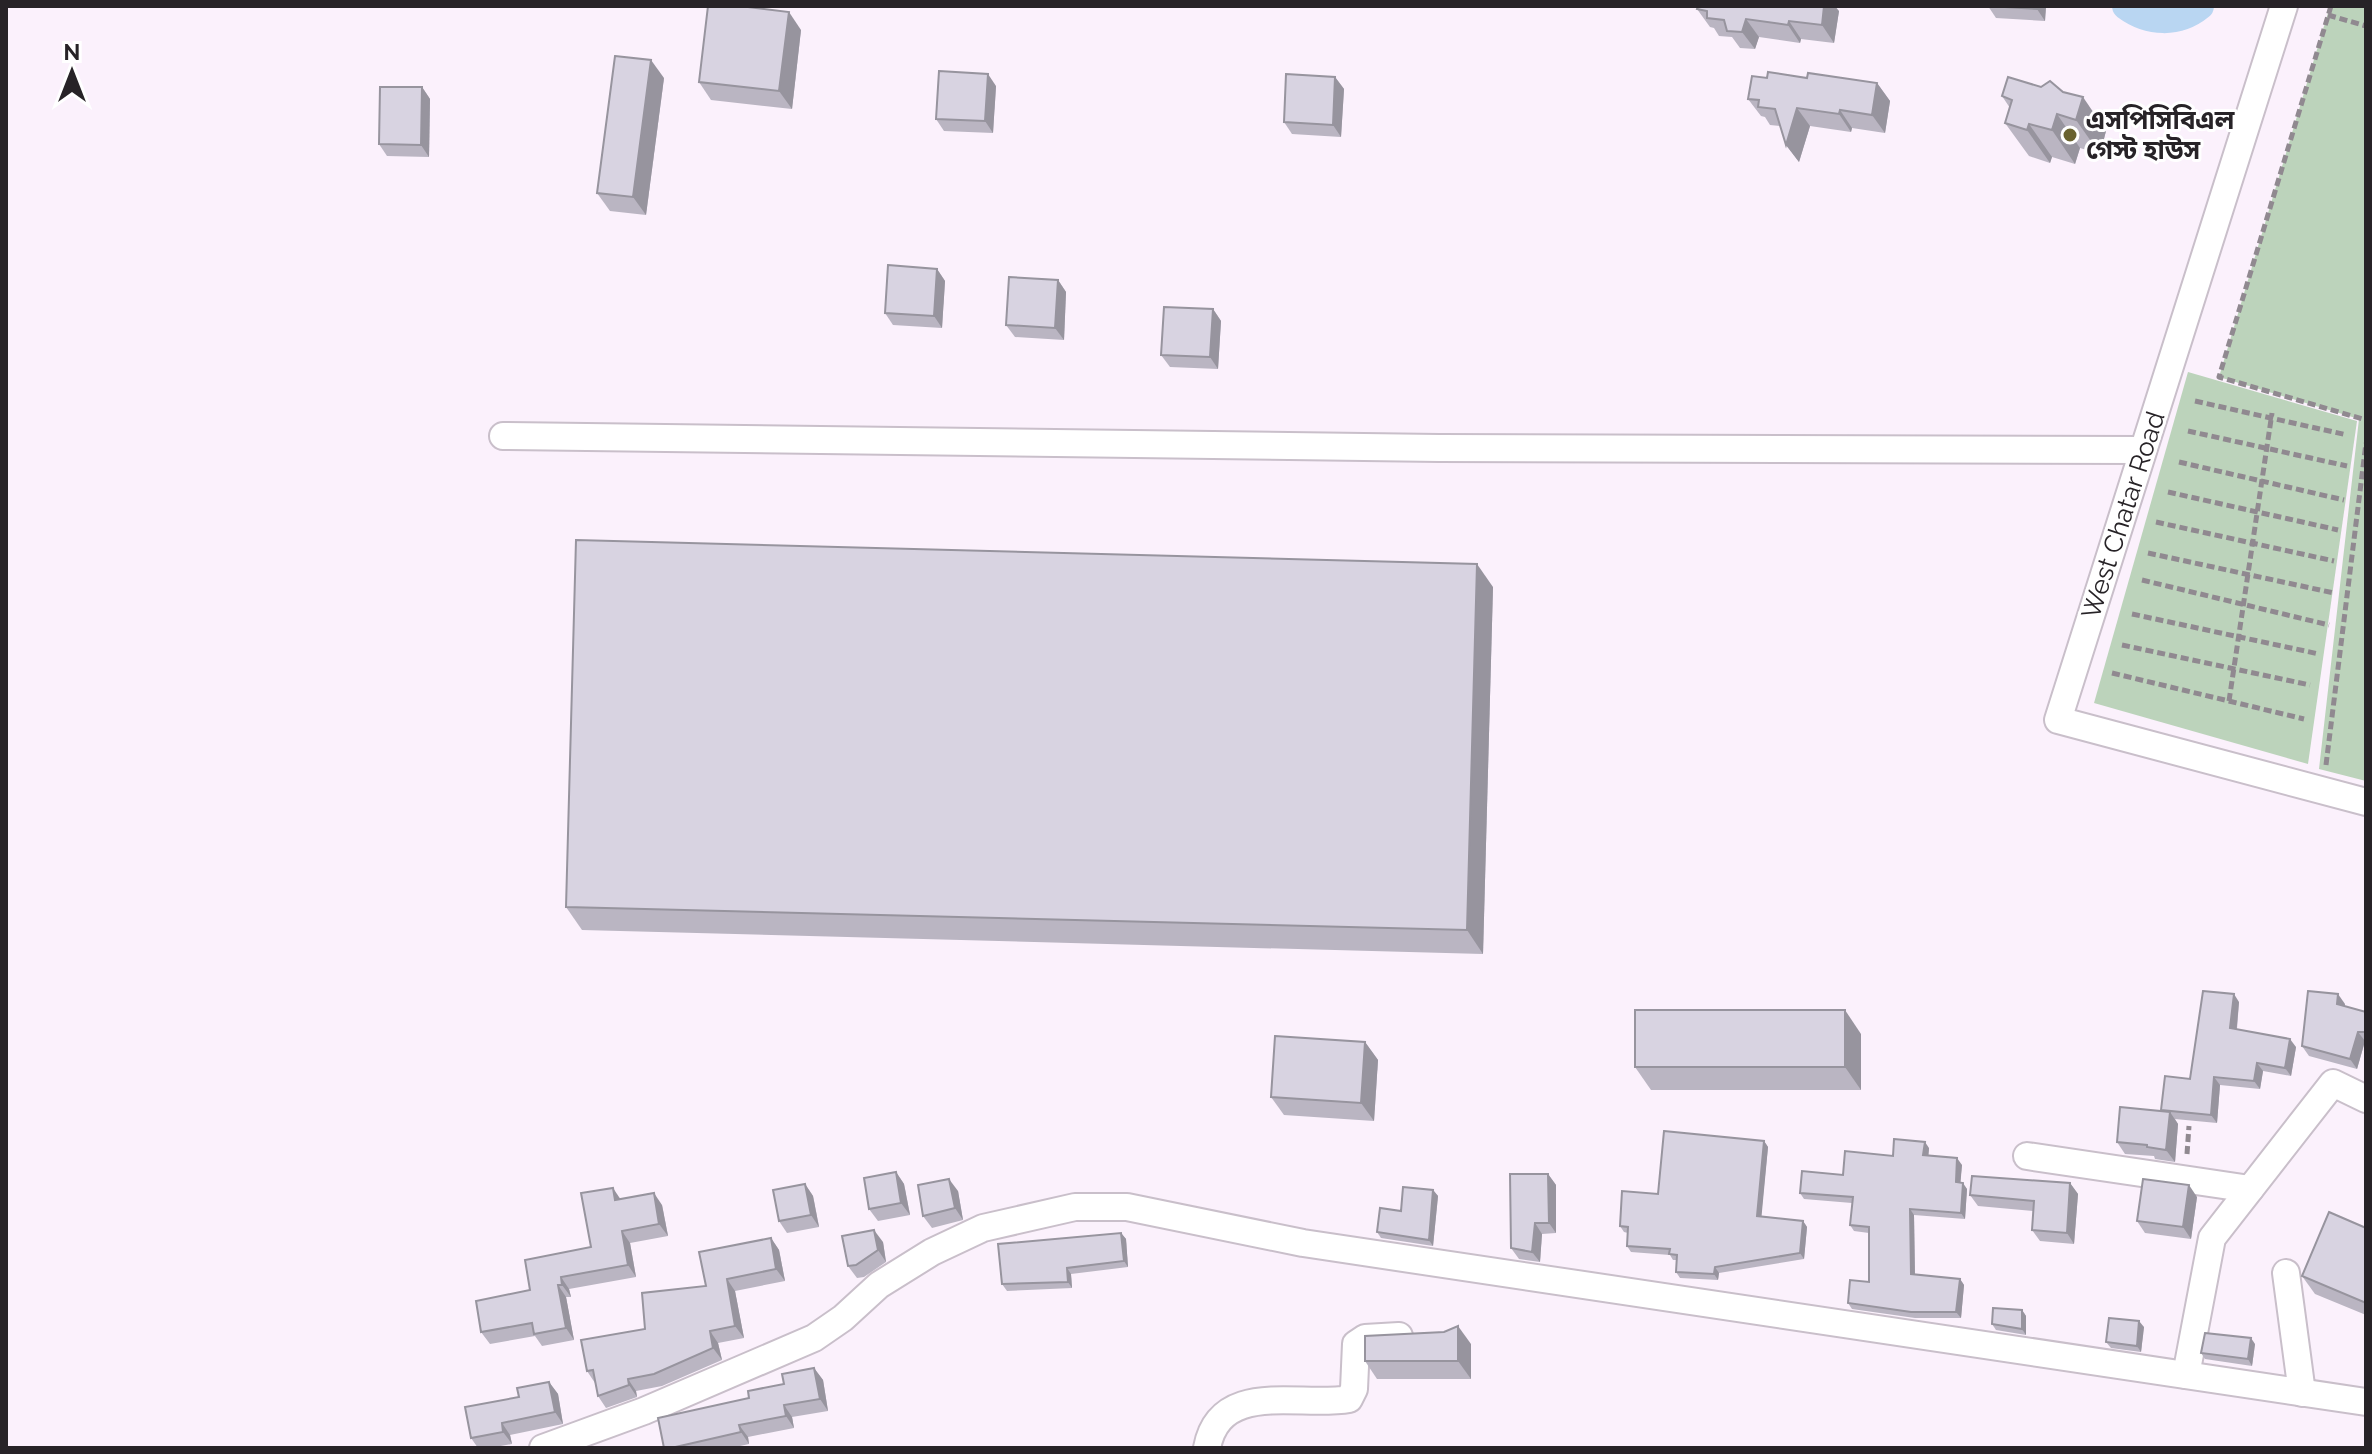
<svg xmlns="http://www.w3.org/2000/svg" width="2372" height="1454" font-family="Raleway,'Noto Sans Bengali',sans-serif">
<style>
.green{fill:#bcd3bb}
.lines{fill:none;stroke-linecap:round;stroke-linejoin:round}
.canal{stroke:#b9d6f2;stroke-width:28}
.minor-casing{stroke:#c9bfca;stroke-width:30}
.path{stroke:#908990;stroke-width:5;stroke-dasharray:8 4;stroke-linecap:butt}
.minor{stroke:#fff;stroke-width:26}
.wall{fill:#bab5c2}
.shaded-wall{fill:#97949e}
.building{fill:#d8d3e1;stroke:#97949e;stroke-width:2}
.poi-dot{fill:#69622f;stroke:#fff;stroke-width:3}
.labels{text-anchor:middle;stroke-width:6;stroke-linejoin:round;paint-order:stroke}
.poi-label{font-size:26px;font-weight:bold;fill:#272327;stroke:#fff;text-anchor:start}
.street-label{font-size:26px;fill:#272327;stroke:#fff}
</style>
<rect width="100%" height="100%" fill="#fbf1fc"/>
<!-- green -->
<g class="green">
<path d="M2330 6H2366V781L2319 769 2359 419 2219 377Z"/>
<path d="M2188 372 2357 421 2308 764 2094 703Z"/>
</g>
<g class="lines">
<!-- canal -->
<path class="canal" d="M2126 6C2149 23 2178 24 2200 6"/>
<!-- minor casing -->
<g class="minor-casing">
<g id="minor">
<path d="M2284 6 2058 720 2366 802"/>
<path d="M503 436 1439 448 2143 450"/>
<path d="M2027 1156 2250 1189"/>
<path d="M2286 1273 2302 1393"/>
<path d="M2186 1375 2212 1238 2333 1083 2366 1099"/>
<path d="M543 1448 644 1411 814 1338 843 1318 879 1285 932 1252 983 1228 1075 1207H1127L1303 1243 2366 1402"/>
<path d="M1207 1448C1220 1379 1300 1408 1349 1399L1354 1389 1356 1344 1365 1338 1399 1336"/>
</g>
</g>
<!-- path -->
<g class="path">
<path d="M2331 6 2219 377 2366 420"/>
<path d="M2328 15 2366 26"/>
<path d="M2195 401 2347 435"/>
<path d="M2188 431 2347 466"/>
<path d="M2179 462 2344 500"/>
<path d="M2168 492 2338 530"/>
<path d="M2156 522 2334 561"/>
<path d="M2148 553 2334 593"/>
<path d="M2142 580 2329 625"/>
<path d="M2132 614 2319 654"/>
<path d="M2122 645 2310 685"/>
<path d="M2112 673 2304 719"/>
<path d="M2229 701 2272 413"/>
<path d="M2326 765 2366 443"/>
<path d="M2187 1154 2189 1126"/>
</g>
<!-- minor -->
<use href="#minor" class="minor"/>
</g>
<!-- wall -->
<g class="wall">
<path d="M1988 6H2046L2045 21 1996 18Z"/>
<path d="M1697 9 1839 11 1834 43 1801 39 1800 43 1759 37 1755 49 1740 48 1732 37 1719 36 1714 28 1710 27Z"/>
<path d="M801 30 792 109 711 100 699 82Z"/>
<path d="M1335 77 1344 89 1341 137 1292 134 1284 122Z"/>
<path d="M2008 77 2106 131 2100 154 2080 148 2075 164 2052 157 2050 163 2029 156 2005 123 2010 108 2002 96Z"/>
<path d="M664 78 646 215 610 211 597 193Z"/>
<path d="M1767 78H1807L1877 83 1890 101 1885 133 1852 128 1851 132 1810 126 1799 162 1786 145 1780 126 1770 125 1765 117 1761 116 1748 99Z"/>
<path d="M996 86 993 133 944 131 936 119Z"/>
<path d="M422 87 430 99 429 157 387 156 379 144Z"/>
<path d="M937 269 945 281 942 328 893 325 885 313Z"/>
<path d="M1058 280 1066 292 1064 340 1015 337 1006 325Z"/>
<path d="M1213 309 1221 321 1218 369 1170 367 1161 355Z"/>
<path d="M1493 587 1483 954 582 930 566 907Z"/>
<path d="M2239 1002 2237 1029 2296 1047 2291 1076 2263 1071 2260 1089 2220 1085 2217 1123 2175 1119 2178 1124 2175 1162 2155 1159 2154 1156 2125 1154 2117 1142 2162 1111 2190 1079Z"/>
<path d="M2345 1004V1006L2366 1012V1042L2365 1041 2357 1069 2309 1056 2302 1046Z"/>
<path d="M1861 1034V1090H1651L1635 1067Z"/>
<path d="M1365 1042 1378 1060 1374 1121 1284 1115 1271 1097Z"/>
<path d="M1764 1141 1768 1147 1761 1216 1803 1221 1807 1227 1804 1259 1719 1273 1718 1280 1680 1278 1676 1272 1677 1260H1673L1670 1255 1631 1252 1627 1246 1628 1233 1624 1232 1620 1226 1658 1194Z"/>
<path d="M1929 1148 1928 1156 1962 1165 1960 1183 1967 1189 1965 1219 1914 1215 1915 1274 1960 1279 1964 1285 1961 1318H1915L1852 1309 1848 1303 1869 1282V1233L1854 1231 1850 1225 1852 1203 1804 1199 1800 1193 1843 1175 1893 1156Z"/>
<path d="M896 1172 904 1184 910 1215 878 1221 869 1209Z"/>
<path d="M1548 1174 1556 1185V1233L1542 1234 1540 1262 1519 1259 1511 1248Z"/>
<path d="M2070 1183 2078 1194 2074 1244 2040 1241 2032 1230 2033 1211 1978 1206 1970 1195Z"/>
<path d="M805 1184 813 1196 819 1227 787 1233 779 1221Z"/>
<path d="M1433 1190 1438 1196 1433 1246 1381 1238 1377 1232 1401 1211Z"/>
<path d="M958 1191 963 1220 932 1228 923 1216Z"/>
<path d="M2197 1197 2191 1239 2145 1233 2137 1221Z"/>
<path d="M621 1199 662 1205 668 1236 630 1243 636 1277 569 1289 571 1297H566L574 1340 542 1346 535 1336 490 1344 481 1332 591 1247Z"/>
<path d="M2366 1228V1315L2315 1294 2302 1276Z"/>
<path d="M1121 1233 1126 1239 1128 1267 1071 1274 1072 1288 1007 1291 1002 1284Z"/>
<path d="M771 1238 779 1250 785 1281 735 1291 744 1338 718 1343 722 1360 662 1386 636 1391 637 1397 606 1408 598 1396 595 1383 587 1371Z"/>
<path d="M883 1242 886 1262 864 1277 857 1278 848 1266Z"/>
<path d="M2022 1310 2026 1316V1335L1996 1330 1992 1324Z"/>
<path d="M2144 1327 2141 1352 2111 1348 2106 1342Z"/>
<path d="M1471 1344V1379H1377L1365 1361Z"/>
<path d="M2255 1344 2252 1366 2205 1359 2201 1353Z"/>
<path d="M814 1368 823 1380 828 1411 792 1417 794 1428 748 1437 749 1444 731 1448H664L749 1398 784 1384Z"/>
<path d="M549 1382 558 1394 563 1424 510 1435 512 1444 490 1448H478L471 1438 519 1397Z"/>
</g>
<!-- shaded-wall -->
<g class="shaded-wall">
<path d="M1824 6H1835L1839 11 1834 43 1822 25Z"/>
<path d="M2037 6H2046L2045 21 2037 9Z"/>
<path d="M789 12 801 30 792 109 779 91Z"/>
<path d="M1746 19 1759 37 1755 49 1742 32Z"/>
<path d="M1789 21 1801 39 1800 43 1788 25Z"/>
<path d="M651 60 664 78 646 215 633 197Z"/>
<path d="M988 74 996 86 993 133 985 121Z"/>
<path d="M1335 77 1344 89 1341 137 1333 125Z"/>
<path d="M1877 83 1890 101 1885 133 1872 115Z"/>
<path d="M422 87 430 99 429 157 421 145Z"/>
<path d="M2083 97 2106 131 2100 154 2076 120Z"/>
<path d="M1797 108 1810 126 1799 162 1786 145Z"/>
<path d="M1840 110 1852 128 1851 132 1839 114Z"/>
<path d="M2057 114 2080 148 2075 164 2052 130Z"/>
<path d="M2029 124 2052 157 2050 163 2027 130Z"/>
<path d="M937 269 945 281 942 328 934 316Z"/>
<path d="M1058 280 1066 292 1064 340 1055 328Z"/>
<path d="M1213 309 1221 321 1218 369 1210 357Z"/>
<path d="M1477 564 1493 587 1483 954 1467 930Z"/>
<path d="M2234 994 2239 1002 2236 1036 2230 1028Z"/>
<path d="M2338 994 2345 1004 2344 1014 2337 1004Z"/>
<path d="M1845 1010 1861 1034V1090L1845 1067Z"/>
<path d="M2358 1032 2365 1041 2357 1069 2350 1059Z"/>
<path d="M2290 1039 2296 1047 2291 1076 2285 1068Z"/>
<path d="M1365 1042 1378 1060 1374 1121 1361 1103Z"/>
<path d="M2257 1063 2263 1071 2260 1089 2254 1081Z"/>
<path d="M2214 1077 2220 1085 2217 1123 2211 1115Z"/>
<path d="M2170 1112 2178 1124 2175 1162 2166 1150Z"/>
<path d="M1764 1141 1768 1147 1761 1222 1757 1216Z"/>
<path d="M1925 1142 1929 1148 1928 1162 1923 1155Z"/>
<path d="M1957 1158 1962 1165 1960 1188 1956 1182Z"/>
<path d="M896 1172 904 1184 910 1215 901 1203Z"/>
<path d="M1548 1174 1556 1185V1233L1549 1223Z"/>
<path d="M949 1179 958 1191 963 1220 955 1208Z"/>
<path d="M1963 1183 1967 1189 1965 1219 1961 1213Z"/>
<path d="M2070 1183 2078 1194 2074 1244 2067 1233Z"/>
<path d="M805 1184 813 1196 819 1227 811 1215Z"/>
<path d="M2189 1185 2197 1197 2191 1239 2183 1227Z"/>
<path d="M613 1188 621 1200H615Z"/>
<path d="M1433 1190 1438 1196 1433 1246 1429 1240Z"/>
<path d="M654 1193 662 1205 668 1236 659 1224Z"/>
<path d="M1910 1209 1914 1215 1915 1280 1911 1274Z"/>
<path d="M1803 1221 1807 1227 1804 1259 1800 1253Z"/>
<path d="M1535 1223 1542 1234 1540 1262 1532 1252Z"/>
<path d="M874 1230 883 1242 886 1262 878 1250Z"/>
<path d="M622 1231 630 1243 636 1277 628 1265Z"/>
<path d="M1121 1233 1126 1239 1128 1267 1124 1261Z"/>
<path d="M771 1238 779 1250 785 1281 776 1269Z"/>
<path d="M1715 1267 1719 1273 1718 1280 1714 1274Z"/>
<path d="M1067 1268 1071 1274 1072 1288 1068 1282Z"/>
<path d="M561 1277 569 1289 571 1297 562 1285Z"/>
<path d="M727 1279 735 1291 744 1338 735 1326Z"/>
<path d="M1960 1279 1964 1285 1961 1318 1956 1312Z"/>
<path d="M558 1285 566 1297 574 1340 566 1328Z"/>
<path d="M2022 1310 2026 1316V1335L2022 1329Z"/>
<path d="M2139 1321 2144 1327 2141 1352 2137 1346Z"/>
<path d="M1458 1326 1471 1344V1379L1458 1361Z"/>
<path d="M710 1331 718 1343 722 1360 713 1348Z"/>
<path d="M2251 1338 2255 1344 2252 1366 2248 1359Z"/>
<path d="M814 1368 823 1380 828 1411 820 1399Z"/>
<path d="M628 1379 636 1391 637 1397 629 1385Z"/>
<path d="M549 1382 558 1394 563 1424 555 1412Z"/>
<path d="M784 1405 792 1417 794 1428 786 1416Z"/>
<path d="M502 1423 510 1435 512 1444 503 1432Z"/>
<path d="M739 1425 748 1437 749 1444 741 1432Z"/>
</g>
<!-- building -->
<g class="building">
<path d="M708 6H740L789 12 779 91 699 82Z"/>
<path d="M1698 6H1824L1822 25 1789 21 1788 25 1746 19 1742 32 1727 31 1724 20 1707 18V11L1697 9Z"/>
<path d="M1988 6H2037V9Z"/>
<path d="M615 56 651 60 633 197 597 193Z"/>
<path d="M939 71 988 74 985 121 936 119Z"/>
<path d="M1768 72 1807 78 1808 73 1877 83 1872 115 1840 110 1839 114 1797 108 1786 145 1775 109 1758 107 1759 100 1748 99 1752 76 1767 78Z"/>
<path d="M1286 74 1335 77 1333 125 1284 122Z"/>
<path d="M2008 77 2041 87 2050 81 2063 92 2083 97 2076 120 2057 114 2052 130 2029 124 2027 130 2005 123 2012 100 2002 96Z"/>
<path d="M380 87H422L421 145 379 144Z"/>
<path d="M888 265 937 269 934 316 885 313Z"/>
<path d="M1009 277 1058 280 1055 328 1006 325Z"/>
<path d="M1164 307 1213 309 1210 357 1161 355Z"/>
<path d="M576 540 1477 564 1467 930 566 907Z"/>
<path d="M2203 991 2234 994 2230 1028 2290 1039 2285 1068 2257 1063 2254 1081 2214 1077 2211 1115 2161 1110 2165 1076 2190 1079Z"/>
<path d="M2308 991 2338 994 2337 1004 2366 1012V1032H2358L2350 1059 2302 1046Z"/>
<rect x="1635" y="1010" width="210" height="57"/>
<path d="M1275 1036 1365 1042 1361 1103 1271 1097Z"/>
<path d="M2120 1107 2170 1112 2166 1150 2147 1147V1145L2117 1142Z"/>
<path d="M1664 1131 1764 1141 1757 1216 1803 1221 1800 1253 1715 1267 1714 1274 1676 1272 1677 1255 1669 1254 1670 1249 1627 1246 1628 1227 1620 1226 1622 1191 1658 1194Z"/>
<path d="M1894 1139 1925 1142 1923 1155 1957 1158 1956 1182 1963 1183 1961 1213 1910 1209 1911 1274 1960 1279 1956 1312H1911L1848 1303 1850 1280 1869 1282V1227L1850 1225 1853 1197 1800 1193 1802 1171 1843 1175 1845 1151 1893 1156Z"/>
<path d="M896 1172 901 1203 869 1209 864 1178Z"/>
<path d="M1510 1174H1548L1549 1223H1535L1532 1252 1511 1248Z"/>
<path d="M1972 1176 2070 1183 2067 1233 2032 1230 2034 1201 1970 1195Z"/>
<path d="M949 1179 955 1208 923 1216 918 1185Z"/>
<path d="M2143 1179 2189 1185 2183 1227 2137 1221Z"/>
<path d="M805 1184 811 1215 779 1221 773 1190Z"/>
<path d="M1403 1187 1433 1190 1429 1240 1377 1232 1380 1208 1401 1211Z"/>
<path d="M613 1188 615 1200 654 1193 659 1224 622 1231 628 1265 561 1277 562 1285H558L566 1328 534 1334 532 1323 481 1332 476 1301 530 1290 525 1260 591 1247 581 1193Z"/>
<path d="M2329 1212 2366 1228V1303L2302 1276Z"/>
<path d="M874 1230 878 1250 856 1265 848 1266 842 1236Z"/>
<path d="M1121 1233 1124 1261 1067 1268 1068 1282 1002 1284 998 1244Z"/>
<path d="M771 1238 776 1269 727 1279 735 1326 710 1331 713 1348 654 1374 628 1379 629 1385 598 1396 593 1370 587 1371 581 1340 645 1329 642 1293 706 1286 699 1252Z"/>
<path d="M1993 1308 2022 1310V1329L1992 1324Z"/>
<path d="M2109 1318 2139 1321 2137 1346 2106 1342Z"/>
<path d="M1458 1326V1361H1365V1336L1444 1332Z"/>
<path d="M2205 1333 2251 1338 2248 1359 2201 1353Z"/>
<path d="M814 1368 820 1399 784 1405 786 1416 739 1425 741 1432 671 1448H664L658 1418 749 1398 748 1391 784 1384 782 1374Z"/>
<path d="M549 1382 555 1412 502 1423 503 1432 471 1438 465 1407 519 1397 517 1388Z"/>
</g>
<!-- markers -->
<circle class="poi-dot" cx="2070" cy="135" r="8"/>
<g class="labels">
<!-- poi labels -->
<g class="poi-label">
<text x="2086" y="129">এসপিসিবিএল<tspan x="2086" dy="30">গেস্ট হাউস</tspan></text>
</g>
<!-- street labels -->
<g class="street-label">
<text transform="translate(2123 515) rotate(-72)" y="9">West Chatar Road</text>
</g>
</g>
<!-- border -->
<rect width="2372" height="1454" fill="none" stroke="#272327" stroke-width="16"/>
<!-- north arrow -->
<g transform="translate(72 72)" stroke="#ffffff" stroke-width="6" paint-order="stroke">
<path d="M0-6L14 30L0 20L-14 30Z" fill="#272327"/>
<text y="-12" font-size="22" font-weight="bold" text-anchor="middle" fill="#272327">N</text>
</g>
</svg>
